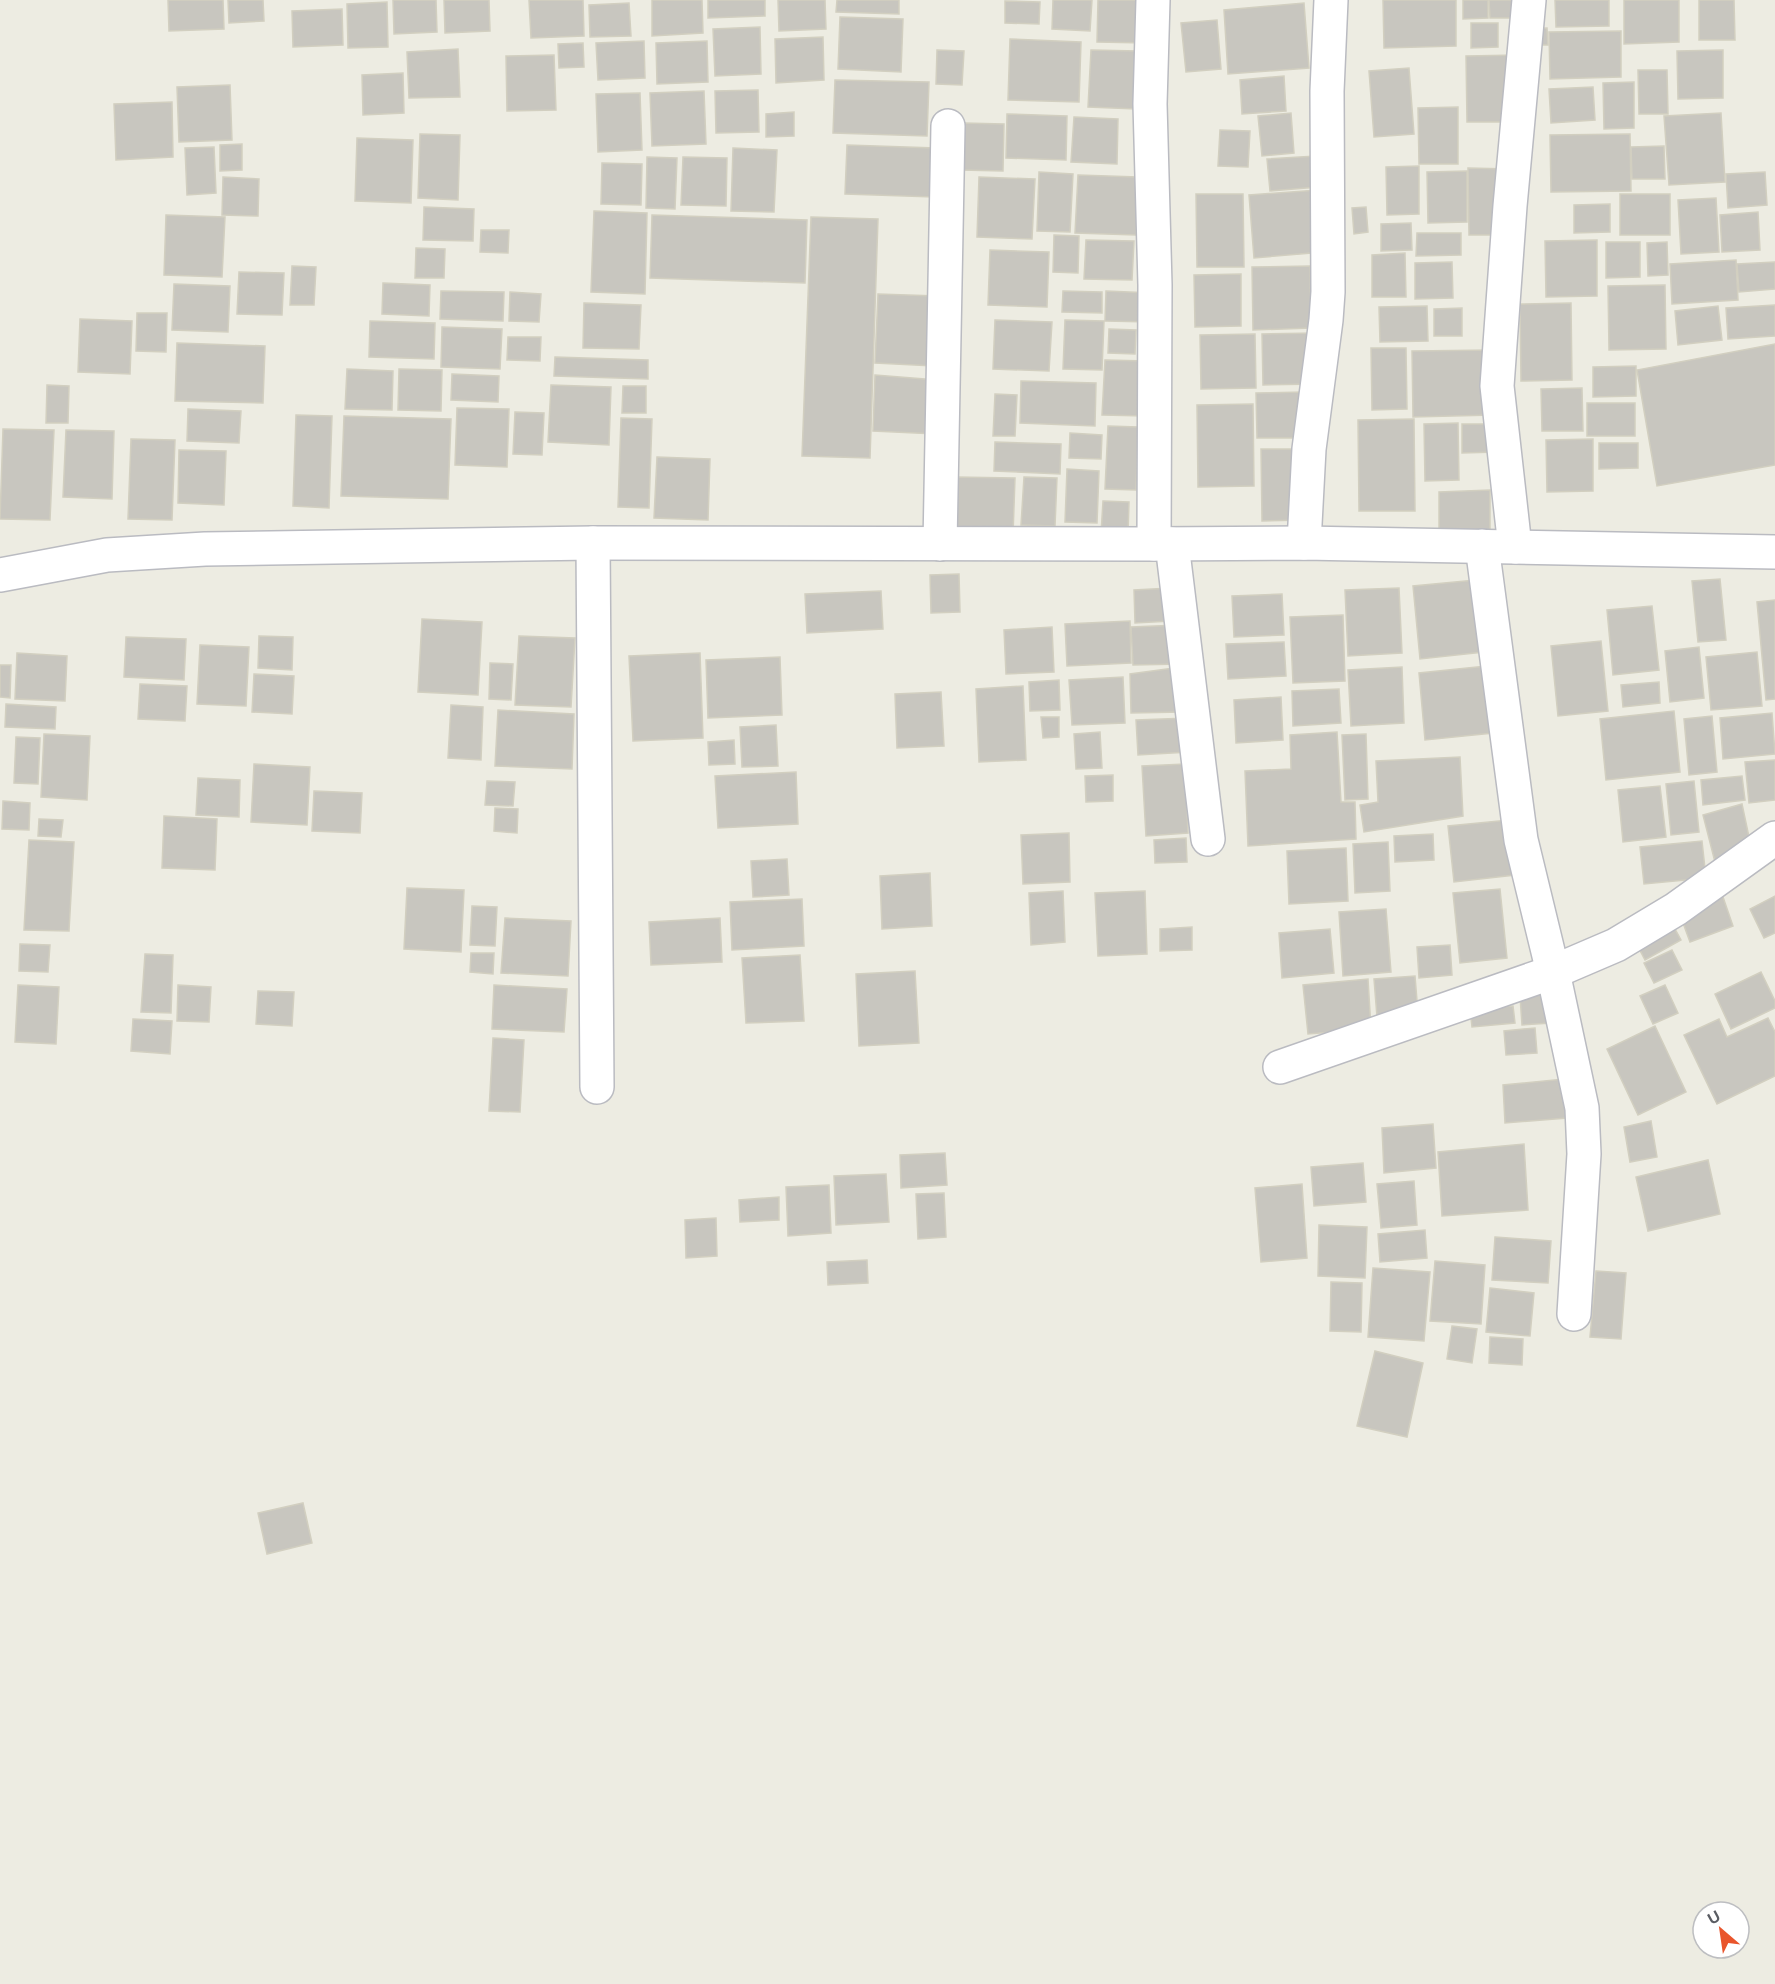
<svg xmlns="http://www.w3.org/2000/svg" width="1775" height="1984" font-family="Arial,sans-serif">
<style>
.building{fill:#c8c6bf;stroke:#d2cfc0;stroke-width:1.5}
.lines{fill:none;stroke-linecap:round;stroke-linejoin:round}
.minor-casing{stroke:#babbc1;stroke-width:36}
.tertiary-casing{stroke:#babbc1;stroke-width:36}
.minor{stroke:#fff;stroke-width:33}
.tertiary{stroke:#fff;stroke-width:33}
</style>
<rect width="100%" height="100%" fill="#edece2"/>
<!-- building -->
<g class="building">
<path d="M168 0H223L224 29 169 31Z"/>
<path d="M228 0H263L264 21 229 23Z"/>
<path d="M393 0H436L437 32 394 34Z"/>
<path d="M444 0H489L490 31 445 33Z"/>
<path d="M529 0H583L584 36 531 38Z"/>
<path d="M652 0H702L703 33 652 36Z"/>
<path d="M708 0H765V16L708 18Z"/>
<path d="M778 0H825L826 29 779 31Z"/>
<path d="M837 0H899V14L836 12Z"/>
<path d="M1053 0H1092L1090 31 1052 29Z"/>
<path d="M1098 0H1146L1145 43 1097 42Z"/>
<path d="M1383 0H1456V46L1384 48Z"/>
<path d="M1463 0H1488V18L1463 19Z"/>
<path d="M1489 0H1528L1527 18H1490Z"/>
<path d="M1555 0H1609V26L1556 27Z"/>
<path d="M1624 0H1679V42L1624 44Z"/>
<path d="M1699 0H1734L1735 40H1699Z"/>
<path d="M1005 1 1040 2 1039 24 1005 23Z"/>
<path d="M387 2 388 47 348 48 347 4Z"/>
<path d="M629 3 631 36 590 37 589 5Z"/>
<path d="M1304 3 1309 68 1228 74 1224 10Z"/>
<path d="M342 9 343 45 293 47 292 11Z"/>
<path d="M840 17 903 19 901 72 838 69Z"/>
<path d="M1217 20 1221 69 1186 72 1181 23Z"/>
<path d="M1471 23H1498V47L1471 48Z"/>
<path d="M760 27 761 74 715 76 713 29Z"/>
<path d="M1547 28 1548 45H1527L1528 29Z"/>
<path d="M1621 31V77L1550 79 1549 32Z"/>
<path d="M823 37 824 80 776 83 775 39Z"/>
<path d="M1010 39 1081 42 1079 102 1008 100Z"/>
<path d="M644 41 645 78 598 80 596 43Z"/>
<path d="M707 41 708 82 657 84 656 43Z"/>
<path d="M583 43 584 67 559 68 558 44Z"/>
<path d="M458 49 460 97 409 98 407 52Z"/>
<path d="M937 50 964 51 962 85 936 84Z"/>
<path d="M1091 50 1138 51 1136 109 1088 107Z"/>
<path d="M1723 50V98L1678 99 1677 51Z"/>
<path d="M554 55 556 110 507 111 506 56Z"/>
<path d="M1518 55 1516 122H1467L1466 56Z"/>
<path d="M1409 68 1414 134 1374 137 1369 71Z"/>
<path d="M1638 70H1667L1668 114H1639Z"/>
<path d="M403 73 404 113 363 115 362 75Z"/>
<path d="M1284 76 1286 111 1242 114 1240 80Z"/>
<path d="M835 80 929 82 927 136 833 133Z"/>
<path d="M1634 82V128L1604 129 1603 83Z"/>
<path d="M230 85 232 140 179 142 177 87Z"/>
<path d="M1593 87 1595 120 1551 123 1549 89Z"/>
<path d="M758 90 759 132 716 133 715 91Z"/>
<path d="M704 91 706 144 652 146 650 93Z"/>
<path d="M640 93 642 150 598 152 596 94Z"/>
<path d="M172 102 173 157 116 160 114 104Z"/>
<path d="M1458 107V164H1419L1418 108Z"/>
<path d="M794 112V136L766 137V114Z"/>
<path d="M1291 113 1294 153 1262 156 1258 116Z"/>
<path d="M1721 113 1725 182 1669 185 1664 116Z"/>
<path d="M1007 114 1067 116 1066 160 1006 158Z"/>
<path d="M1074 117 1118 119 1117 164 1071 162Z"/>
<path d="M963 123 1004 124 1003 171 961 170Z"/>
<path d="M1220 130 1250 131 1248 167 1218 166Z"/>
<path d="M420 134 460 135 458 200 418 198Z"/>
<path d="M1630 134 1631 191 1551 192 1550 135Z"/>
<path d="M357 138 413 140 411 203 355 201Z"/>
<path d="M242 144V170L220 171V145Z"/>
<path d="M847 145 936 148 934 197 845 194Z"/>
<path d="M1664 146 1665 179H1632L1631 147Z"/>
<path d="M214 147 216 193 187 195 185 148Z"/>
<path d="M733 148 777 150 774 212 731 211Z"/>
<path d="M1316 156 1318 187 1270 191 1267 159Z"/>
<path d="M647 157 677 158 675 209 646 208Z"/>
<path d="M683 157 727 158 726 206 681 205Z"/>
<path d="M602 163 642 164 641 205 601 204Z"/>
<path d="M1419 166V214L1387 215 1386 167Z"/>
<path d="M1468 168 1509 169 1506 235H1469Z"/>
<path d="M1467 171V222L1428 223 1427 172Z"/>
<path d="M1039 172 1073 174 1070 232 1037 231Z"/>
<path d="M1765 172 1767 205 1728 208 1726 174Z"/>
<path d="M1078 175 1138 177 1136 235 1075 233Z"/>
<path d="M223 177 259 179 258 216 222 215Z"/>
<path d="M979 177 1035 179 1032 239 977 237Z"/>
<path d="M1318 190 1323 252 1254 258 1249 195Z"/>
<path d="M1196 194H1243L1244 267H1197Z"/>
<rect x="1620" y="194" width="50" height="41"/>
<path d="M1716 198 1719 252 1681 254 1678 200Z"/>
<path d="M1610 204V232L1574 233V205Z"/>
<path d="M424 207 474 209 473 241 423 240Z"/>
<path d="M1366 207 1368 232 1354 234 1352 208Z"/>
<path d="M594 211 647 213 645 294 591 292Z"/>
<path d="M1758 212 1760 250 1722 252 1720 215Z"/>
<path d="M166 215 225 217 222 277 164 275Z"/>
<path d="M652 215 807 220 805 283 650 278Z"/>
<path d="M811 217 878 219 870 458 802 456Z"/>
<path d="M1411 223 1412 250 1381 251V224Z"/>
<path d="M481 230H509L508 253 480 252Z"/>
<path d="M1417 233H1461V255L1416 256Z"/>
<path d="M1054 235 1079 236 1078 273 1053 272Z"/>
<path d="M1086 240 1134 241 1132 280 1084 279Z"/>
<path d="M1597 240V296L1546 297 1545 241Z"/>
<path d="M1606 242H1640V277L1606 278Z"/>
<path d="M1667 242 1668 275 1648 276 1647 243Z"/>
<path d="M416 248 445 249 444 278H415Z"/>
<path d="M990 250 1049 252 1047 307 988 305Z"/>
<path d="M1405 253 1406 297H1372V255Z"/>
<path d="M1736 260 1738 300 1672 304 1670 264Z"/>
<path d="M1452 262 1453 298 1415 299V263Z"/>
<path d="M1775 262V289L1739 292 1737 264Z"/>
<path d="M292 266 316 267 314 305H290Z"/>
<path d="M1310 266 1311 328 1253 330 1252 267Z"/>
<path d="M239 272 284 273 282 315 237 314Z"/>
<path d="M1241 274V326L1195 327 1194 275Z"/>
<path d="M383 283 430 285 429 316 382 314Z"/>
<path d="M174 284 230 286 228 332 172 330Z"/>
<path d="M1665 285 1666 349 1609 350 1608 286Z"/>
<path d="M441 291 504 292 503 321 440 319Z"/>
<path d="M1063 291 1102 292V313L1062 312Z"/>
<path d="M1106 291 1152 293 1151 322 1105 321Z"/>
<path d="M510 292 541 294 539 322 509 321Z"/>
<path d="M878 294 937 296 934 366 875 363Z"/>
<path d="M584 303 641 305 639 349 583 348Z"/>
<path d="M1571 303 1572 380 1521 381 1520 304Z"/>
<path d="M1775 305V336L1728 339 1726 308Z"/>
<path d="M1427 306 1428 341 1380 342 1379 307Z"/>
<path d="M1718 306 1722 340 1678 345 1675 311Z"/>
<path d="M1462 308V336H1434V309Z"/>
<path d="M137 313H167L166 352 136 351Z"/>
<path d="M80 319 132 321 130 374 78 372Z"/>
<path d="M995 320 1052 322 1049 371 993 369Z"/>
<path d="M1065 320 1104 321 1102 370 1063 369Z"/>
<path d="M370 321 435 323 434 359 369 357Z"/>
<path d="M442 327 502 329 500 369 441 367Z"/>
<path d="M1109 329 1136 330 1135 354 1108 353Z"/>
<path d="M1317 333 1316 384 1263 385 1262 334Z"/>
<path d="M1255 334 1256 388 1201 389 1200 335Z"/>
<path d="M508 337H541L540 361 507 360Z"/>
<path d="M177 343 265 346 263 403 175 401Z"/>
<path d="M1775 344V465L1657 486 1637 370Z"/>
<path d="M1371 348H1406L1407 409 1372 410Z"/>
<path d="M1492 350 1493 415 1413 417 1412 351Z"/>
<path d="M555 357 648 360V379L554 376Z"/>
<path d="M1105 360 1147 361 1145 416 1102 415Z"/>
<path d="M1636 366V396L1593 397V367Z"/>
<path d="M347 369 393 371 392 410 345 409Z"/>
<path d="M399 369 442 370 441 411 398 410Z"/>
<path d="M452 374 499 376 498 402 451 400Z"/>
<path d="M875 375 937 380 936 434 873 431Z"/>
<path d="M1021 381 1096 383 1095 426 1020 423Z"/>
<path d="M47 385 69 386 68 423H46Z"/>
<path d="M551 385 611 387 609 445 548 442Z"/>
<path d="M623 386H646V413H622Z"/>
<path d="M1582 388 1583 431H1542L1541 389Z"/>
<path d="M1305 392V438H1257L1256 393Z"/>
<path d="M995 394 1017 395 1015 436H993Z"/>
<rect x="1587" y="403" width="48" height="33"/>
<path d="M1253 404 1254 486 1198 487 1197 405Z"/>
<path d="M457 408 509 409 507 467 455 465Z"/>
<path d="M188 409 241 411 239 443 187 441Z"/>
<path d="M515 412 544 413 542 455 513 454Z"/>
<path d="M296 415 332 416 329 508 293 506Z"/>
<path d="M344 416 451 419 448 499 341 496Z"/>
<path d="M621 418 652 419 649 508 618 507Z"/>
<path d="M1414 419 1415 511H1359L1358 420Z"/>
<path d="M1458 423 1459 480 1425 481 1424 424Z"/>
<path d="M1462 424H1497V452L1462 453Z"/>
<path d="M1108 426 1138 427 1136 490 1105 489Z"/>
<path d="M3 429 54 430 50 520 0 519Z"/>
<path d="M66 430 114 431 112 499 63 497Z"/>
<path d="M1070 433 1102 435 1101 459 1069 458Z"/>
<path d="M131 439 175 440 172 520 128 519Z"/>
<path d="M1593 439V491L1547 492 1546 440Z"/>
<path d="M995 442 1061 444 1060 474 994 471Z"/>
<path d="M1599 443H1638V468L1599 469Z"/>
<path d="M1261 449H1304L1303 520 1262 521Z"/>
<path d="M179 450 226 451 224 505 178 503Z"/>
<path d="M657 457 710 459 708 520 654 518Z"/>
<path d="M1067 469 1099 471 1097 523 1065 522Z"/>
<path d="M955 477 1015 478 1013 535 953 532Z"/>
<path d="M1024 477 1057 478 1055 526 1021 525Z"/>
<path d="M1490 490V534L1439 535V492Z"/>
<path d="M1103 501 1129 502 1128 534H1101Z"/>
<path d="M959 574 960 612 931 613 930 575Z"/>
<path d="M1486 579 1493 651 1420 659 1413 586Z"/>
<path d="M1720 579 1726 640 1698 642 1692 581Z"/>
<path d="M1170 588 1171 621 1135 623 1134 590Z"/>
<path d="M1399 588 1402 653 1348 656 1345 590Z"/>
<path d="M881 591 883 629 807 633 805 594Z"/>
<path d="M1282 594 1284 635 1234 637 1232 596Z"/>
<path d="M1775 600V699L1766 700 1757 602Z"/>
<path d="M1652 606 1659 670 1613 675 1607 610Z"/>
<path d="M1343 615 1345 681 1293 683 1290 617Z"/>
<path d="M422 619 482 622 478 695 418 692Z"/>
<path d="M1130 621 1131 663 1067 666 1065 624Z"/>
<path d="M1179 625 1181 664 1133 665 1131 627Z"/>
<path d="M1052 627 1054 672 1006 674 1004 630Z"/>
<path d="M259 636 293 637 292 670 258 668Z"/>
<path d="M519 636 575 638 571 707 515 705Z"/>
<path d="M126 637 186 639 184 680 124 677Z"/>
<path d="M1601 641 1608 711 1558 716 1551 646Z"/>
<path d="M1284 642 1286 676 1228 679 1226 644Z"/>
<path d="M200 645 249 647 246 706 197 704Z"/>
<path d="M1699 647 1704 698 1670 702 1665 651Z"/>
<path d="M1757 652 1762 706 1711 710 1706 657Z"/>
<path d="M17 653 67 656 65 701 15 699Z"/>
<path d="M700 653 703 738 633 741 629 656Z"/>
<path d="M780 657 782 715 708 718 706 660Z"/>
<path d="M490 663 513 664 511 700 489 699Z"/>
<path d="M0 665H11L10 698 0 697Z"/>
<path d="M1496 665 1503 732 1425 740 1419 673Z"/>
<path d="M1181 667 1183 712 1131 713 1130 674Z"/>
<path d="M1402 667 1404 723 1351 726 1348 670Z"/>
<path d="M254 674 294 676 292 714 252 712Z"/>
<path d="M1123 677 1125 723 1072 725 1069 680Z"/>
<path d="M1059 680 1060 710 1030 711 1029 682Z"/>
<path d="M1659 682 1660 703 1623 707 1621 685Z"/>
<path d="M140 684 187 686 185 721 138 719Z"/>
<path d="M1023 686 1026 760 979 762 976 689Z"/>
<path d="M1339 689 1341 723 1293 726 1292 691Z"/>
<path d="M941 692 944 746 897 748 895 694Z"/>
<path d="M1281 697 1283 740 1236 743 1234 700Z"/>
<path d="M6 704 56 707 55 729 5 727Z"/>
<path d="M451 705 483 707 481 760 448 758Z"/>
<path d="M498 710 574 714 572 769 495 766Z"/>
<path d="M1674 711 1680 772 1606 780 1600 719Z"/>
<path d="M1772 713 1775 754 1723 759 1720 718Z"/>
<path d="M1712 716 1717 772 1689 775 1684 719Z"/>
<path d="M1041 717H1059V737L1043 738Z"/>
<path d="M1188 718 1189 752 1138 755 1136 720Z"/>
<path d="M776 725 778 766 742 767 740 727Z"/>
<path d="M1100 732 1102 768 1076 769 1074 734Z"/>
<path d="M1337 732 1341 802H1355L1356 839 1248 846 1245 771 1291 769 1290 735Z"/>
<path d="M44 734 90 736 87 800 41 797Z"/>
<path d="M1366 734 1368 799 1345 800 1342 735Z"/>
<path d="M16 737 40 738 38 784 14 783Z"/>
<path d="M734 740 735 764 709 765 708 742Z"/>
<path d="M1460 757 1463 816 1364 832 1360 805 1378 802 1376 761Z"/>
<path d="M1775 760V800L1749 803 1745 762Z"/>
<path d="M254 764 310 767 307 825 251 822Z"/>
<path d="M1185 764 1188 833 1146 836 1142 766Z"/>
<path d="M796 772 798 824 718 828 715 776Z"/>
<path d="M1113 775V801L1086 802 1085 776Z"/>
<path d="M1742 776 1745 800 1703 805 1701 780Z"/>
<path d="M198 778 240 780 239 817 196 815Z"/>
<path d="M487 781 515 782 513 806 485 805Z"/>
<path d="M1694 781 1699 832 1671 835 1666 784Z"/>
<path d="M1660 786 1666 837 1623 842 1618 790Z"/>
<path d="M314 791 362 793 360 833 312 831Z"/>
<path d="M3 801 30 803 29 830 2 829Z"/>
<path d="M1742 804 1752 851 1717 870 1703 815Z"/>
<path d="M495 808 518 809 517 833 494 831Z"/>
<path d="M164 816 217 819 215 870 162 868Z"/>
<path d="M39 819 63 820 61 837 38 836Z"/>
<path d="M1509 820 1515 875 1454 882 1448 826Z"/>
<path d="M1069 833 1070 882 1023 884 1021 835Z"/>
<path d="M1433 834 1434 860 1395 862 1394 836Z"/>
<path d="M1186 838 1187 862 1155 863 1154 840Z"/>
<path d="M29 840 74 842 69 931 24 930Z"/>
<path d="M1702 841 1706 878 1644 884 1640 847Z"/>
<path d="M1388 842 1390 891 1355 893 1353 844Z"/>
<path d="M1346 848 1348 901 1289 904 1287 851Z"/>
<path d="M787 859 789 895 753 897 751 861Z"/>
<path d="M930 873 932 926 882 929 880 876Z"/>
<path d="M407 888 464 890 461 952 404 949Z"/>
<path d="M1500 889 1507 958 1460 963 1453 893Z"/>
<path d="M1063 891 1065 942 1031 945 1029 893Z"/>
<path d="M1145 891 1147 954 1098 956 1095 893Z"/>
<path d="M1775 896V933L1764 938 1750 909Z"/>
<path d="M1723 897 1733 926 1690 942 1679 912Z"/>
<path d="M802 899 804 946 732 950 730 902Z"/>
<path d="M472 906 497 907 495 946 470 945Z"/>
<path d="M1386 909 1391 972 1343 976 1339 912Z"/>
<path d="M505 918 571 921 568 976 501 973Z"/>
<path d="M720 918 722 962 651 965 649 922Z"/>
<path d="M1669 918 1681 940 1645 960 1633 937Z"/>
<path d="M1192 927V950L1160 951V929Z"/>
<path d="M1330 929 1334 973 1282 978 1279 933Z"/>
<path d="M20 944 50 945 48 972 19 971Z"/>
<path d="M1450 945 1452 975 1419 978 1417 947Z"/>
<path d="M1672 950 1682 970 1654 983 1644 963Z"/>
<path d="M471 953H494L493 974 470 972Z"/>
<path d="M145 954 173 955 171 1013 141 1012Z"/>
<path d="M800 955 804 1021 746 1023 742 958Z"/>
<path d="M915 971 919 1043 859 1046 856 974Z"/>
<path d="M1761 972 1775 1001V1008L1731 1029 1715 994Z"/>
<path d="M1415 976 1418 1013 1377 1017 1374 979Z"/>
<path d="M1368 979 1371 1029 1308 1034 1303 985Z"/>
<path d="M18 985 59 987 56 1044 15 1042Z"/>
<path d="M178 985 211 987 209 1022 177 1021Z"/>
<path d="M494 985 567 989 564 1032 492 1029Z"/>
<path d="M1665 985 1678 1013 1653 1024 1640 996Z"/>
<path d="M258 991 294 992 292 1026 256 1024Z"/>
<path d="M1549 994 1551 1023 1522 1025 1520 996Z"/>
<path d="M1513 1006 1515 1023 1472 1027 1470 1009Z"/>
<path d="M1768 1018 1775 1032V1076L1717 1104 1684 1035 1719 1019 1727 1037Z"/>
<path d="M133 1019 172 1021 170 1054 131 1051Z"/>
<path d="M1655 1026 1686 1092 1638 1115 1607 1049Z"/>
<path d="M1535 1028 1537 1053 1506 1055 1504 1031Z"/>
<path d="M493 1038 524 1040 520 1112 489 1111Z"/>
<path d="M1564 1079 1567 1118 1505 1123 1503 1085Z"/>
<path d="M1651 1121 1657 1157 1630 1162 1624 1127Z"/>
<path d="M1433 1124 1436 1168 1384 1173 1382 1128Z"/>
<path d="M1524 1144 1528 1210 1442 1216 1438 1152Z"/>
<path d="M945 1153 947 1185 901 1188 900 1155Z"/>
<path d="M1708 1160 1720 1214 1648 1231 1636 1177Z"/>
<path d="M1363 1163 1366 1202 1314 1206 1311 1167Z"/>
<path d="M886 1174 889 1222 836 1225 834 1176Z"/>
<path d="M1414 1181 1417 1225 1381 1228 1377 1184Z"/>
<path d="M1302 1184 1307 1258 1261 1262 1255 1188Z"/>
<path d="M829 1185 831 1233 788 1236 786 1187Z"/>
<path d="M944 1193 946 1237 918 1239 916 1194Z"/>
<path d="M779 1197V1220L740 1222 739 1200Z"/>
<path d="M716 1218 717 1256 686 1258 685 1220Z"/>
<path d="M1319 1225 1367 1227 1365 1278 1318 1276Z"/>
<path d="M1425 1230 1427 1258 1380 1262 1378 1234Z"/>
<path d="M1495 1237 1551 1241 1548 1283 1492 1280Z"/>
<path d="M867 1260 868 1283 828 1285 827 1262Z"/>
<path d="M1435 1261 1485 1265 1481 1324 1430 1321Z"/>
<path d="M1373 1268 1430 1272 1424 1341 1368 1337Z"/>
<path d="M1596 1271 1626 1273 1621 1339 1590 1337Z"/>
<path d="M1331 1282 1362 1283 1361 1332 1330 1331Z"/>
<path d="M1490 1288 1534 1293 1530 1336 1486 1332Z"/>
<path d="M1452 1326 1477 1329 1472 1363 1447 1359Z"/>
<path d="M1490 1337 1523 1339 1522 1365 1489 1363Z"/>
<path d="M1375 1351 1423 1363 1407 1437 1357 1426Z"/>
<path d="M303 1503 312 1543 267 1554 258 1513Z"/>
</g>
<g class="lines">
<!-- minor casing -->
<g class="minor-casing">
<g id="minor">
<path d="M1153 0 1150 104 1155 285 1154 544"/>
<path d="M593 543 597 1087"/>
<path d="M1304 543 1309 449 1326 320 1328 292 1327 91 1331 0"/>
<path d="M940 544 948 126"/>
<path d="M1172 544 1208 839"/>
<path d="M1482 546 1521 840 1553 972 1582 1108 1584 1154 1574 1314"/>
<path d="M1515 547 1497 386 1510 206 1529 0"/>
<path d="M1280 1067 1553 972 1616 945 1676 909 1775 838"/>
</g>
</g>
<!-- tertiary casing -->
<g class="tertiary-casing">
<path id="tertiary" d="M0 575 107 555 205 549 593 543 1154 544 1304 543 1775 552"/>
</g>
<!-- minor -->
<use href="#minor" class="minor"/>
<!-- tertiary -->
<use href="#tertiary" class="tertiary"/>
</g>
<!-- north arrow -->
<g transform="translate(1721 1930) rotate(331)"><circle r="28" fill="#ffffff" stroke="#bdbec1" stroke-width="1.5"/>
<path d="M0-4.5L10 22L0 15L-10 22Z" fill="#e9552c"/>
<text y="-9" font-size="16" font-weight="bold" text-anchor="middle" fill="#5a5d63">U</text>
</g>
</svg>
